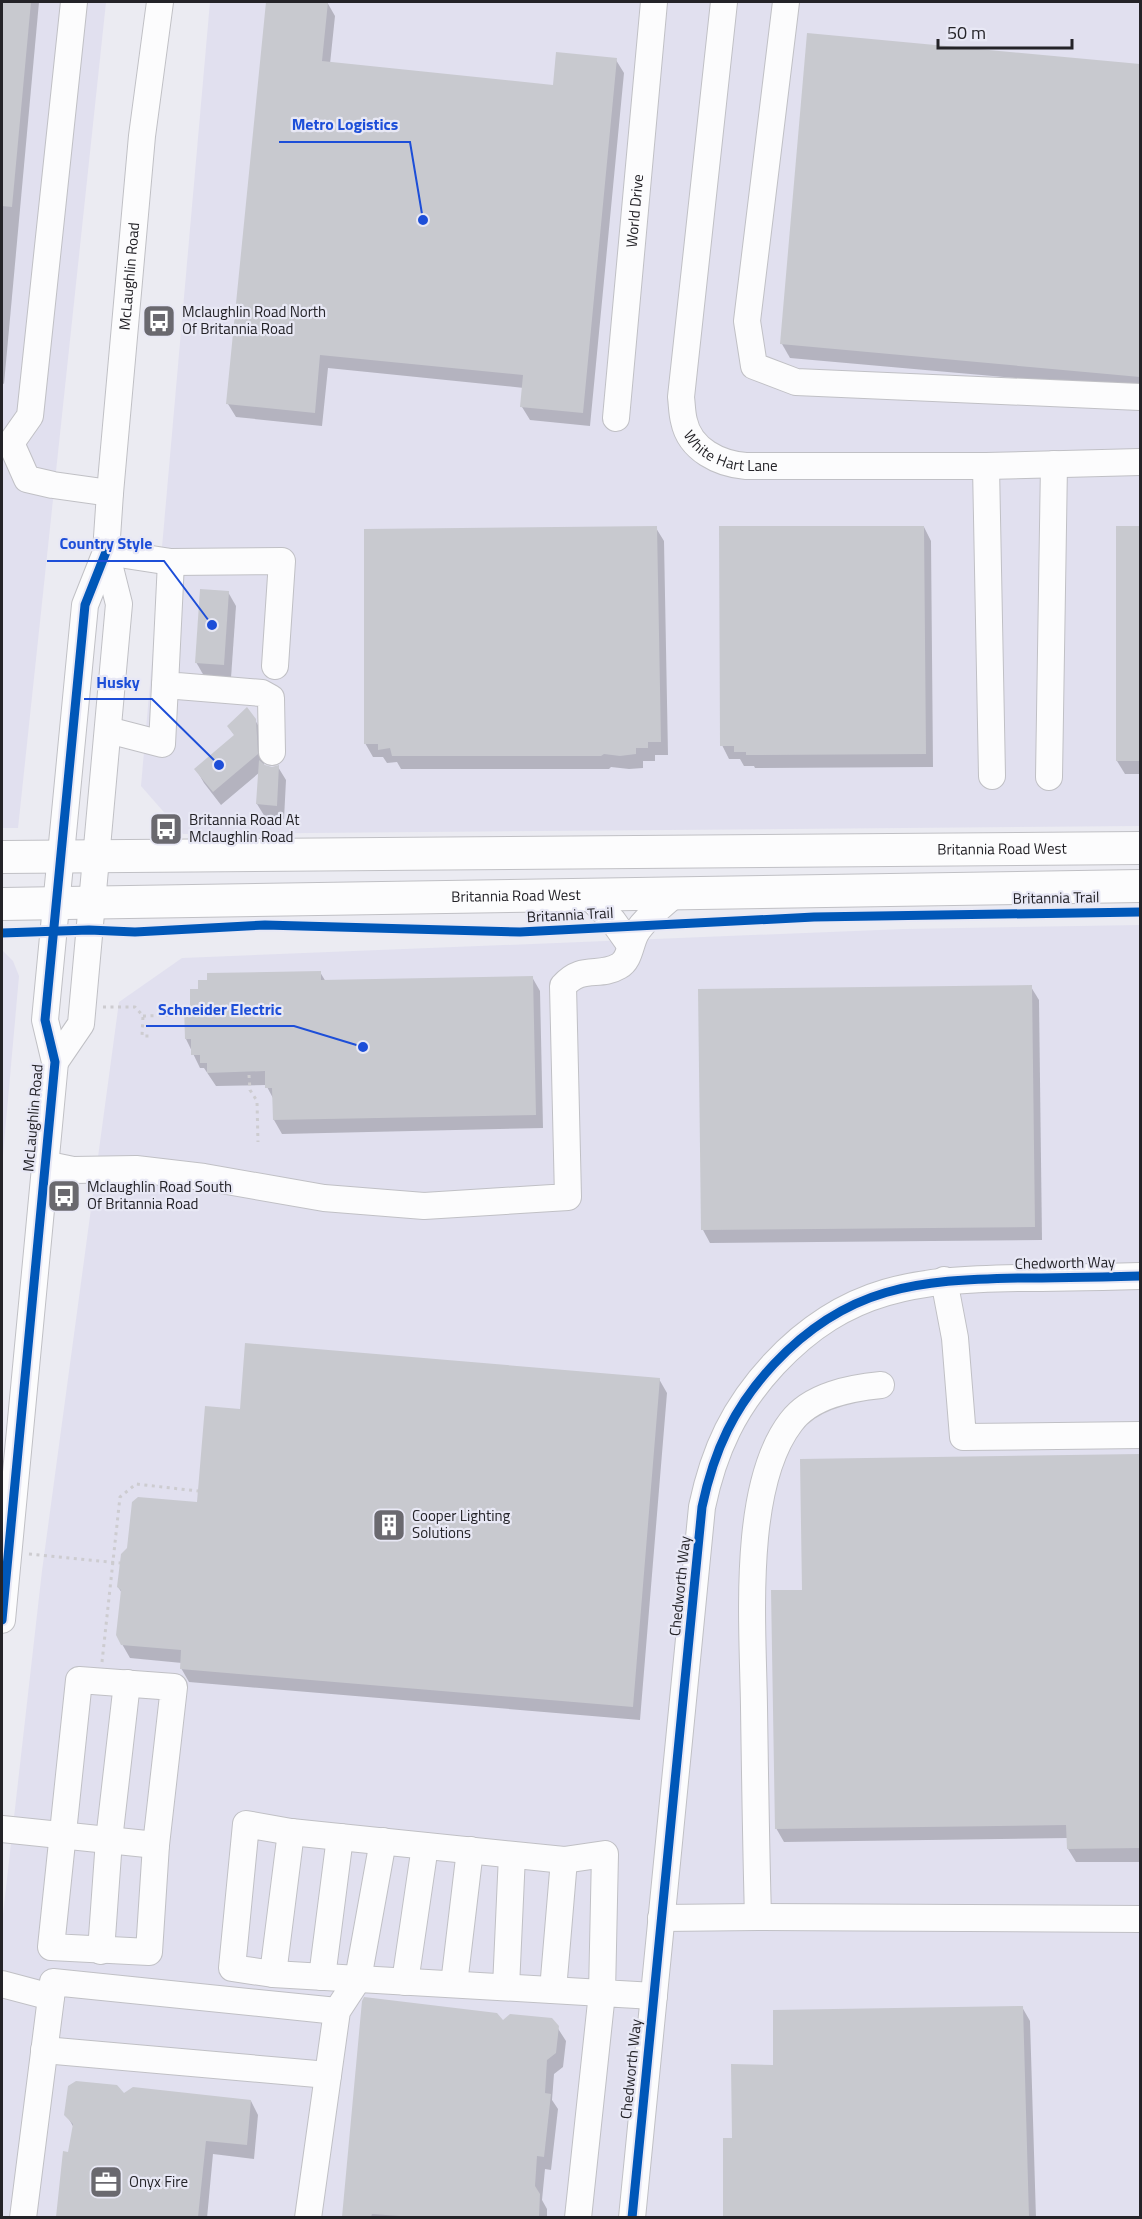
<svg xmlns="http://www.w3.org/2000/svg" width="1142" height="2219" font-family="'Titillium Web',sans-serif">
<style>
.built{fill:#e1e0ef}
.shadow{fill:#0003}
.building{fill:#c8c9cf}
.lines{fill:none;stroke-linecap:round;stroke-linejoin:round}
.minor-casing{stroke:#c0c0c5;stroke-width:28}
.major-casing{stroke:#c0c0c5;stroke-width:34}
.path{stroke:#cdccd0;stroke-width:3;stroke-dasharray:3 4.5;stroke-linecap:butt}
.minor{stroke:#fcfcfd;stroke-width:26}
.major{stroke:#fcfcfd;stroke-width:32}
.cycleway-casing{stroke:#e8e8f5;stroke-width:13}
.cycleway{stroke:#0057b8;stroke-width:9}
.labels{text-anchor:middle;stroke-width:4.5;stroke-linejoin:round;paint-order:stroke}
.street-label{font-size:15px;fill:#242328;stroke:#e8e8f5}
.poi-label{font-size:15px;fill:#242328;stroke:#e8e8f5;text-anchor:start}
.leader{fill:none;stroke:#1d4ed8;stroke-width:2}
.callout-dot{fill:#1d4ed8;stroke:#e8e8f5;stroke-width:2}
.callout-label{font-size:16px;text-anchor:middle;font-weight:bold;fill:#1d4ed8;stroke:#e8e8f5;stroke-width:4.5;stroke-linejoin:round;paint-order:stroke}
</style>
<rect width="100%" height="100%" fill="#ebebf2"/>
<!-- built -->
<g class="built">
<path d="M2 2H106L18 828H2Z"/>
<path d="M210 2H1140V826L183 834 141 786Z"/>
<path d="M1140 925V2217L2 2218V1923L42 1571 119 1002 182 958 904 929Z"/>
<path d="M2 950 13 961 19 976 2 1166Z"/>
</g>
<!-- shadow -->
<g class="shadow">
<path d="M2 2H39L4 384 2 383Z"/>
<path d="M267 2H327L335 16 330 64 554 86 616 60 624 73 590 426 530 420 522 407 524 388 328 368 322 426 236 417 228 404Z"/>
<path d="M809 35 1140 65V389L790 358 782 344Z"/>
<path d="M924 527 931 541 933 767 755 768 754 766H744L740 759H729L722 745Z"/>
<path d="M1140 527V774H1125L1117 761V528Z"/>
<path d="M656 528 664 541 668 755H655V761H643V768L629 769 611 767 609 769H401L397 762 387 763 383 757H373L365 743Z"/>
<path d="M228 592 236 606 231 678 204 676 196 662Z"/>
<path d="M255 720 263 734 264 767 272 768 278 767 286 780 284 819 265 817 257 804 260 772 221 805 204 783 196 769 235 736 229 727Z"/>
<path d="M320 972 326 982 532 977 540 991 543 1128 282 1134 274 1120V1100L266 1085 216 1086 204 1068H200L186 1039Z"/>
<path d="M1031 987 1039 1000 1042 1240 710 1243 703 1230Z"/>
<path d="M659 1379 667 1393 640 1720 189 1682 181 1668 182 1663 130 1658 122 1644V1593L118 1587 199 1503 241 1411Z"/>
<path d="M1140 1455V1862H1076L1068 1849V1838L784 1842 776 1828 804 1591 801 1460Z"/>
<path d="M363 2001 502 2022 557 2027 566 2041 563 2067 554 2074 552 2100 558 2109 551 2170 545 2169 542 2200 547 2209V2218H343Z"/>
<path d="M1022 2007 1030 2021 1036 2218H725L724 2140H733L775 2066Z"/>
<path d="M124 2095 251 2101 258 2115 254 2159 213 2154 207 2218H57L64 2152 69 2154 74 2128 66 2114Z"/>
</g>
<!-- building -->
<g class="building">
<path d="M2 2H31L12 207 2 206Z"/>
<path d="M266 2H328L322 61 553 85 556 52 617 58 583 413 520 407 523 375 320 355 315 413 226 404Z"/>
<path d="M807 33 1140 64V377L780 344Z"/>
<path d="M657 526 661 742H648V748H636V754L620 756 604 754 601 756H392L390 748 378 750V744H364V529Z"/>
<path d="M719 526H924L926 754 746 755V752H734V746H720Z"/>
<rect x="1116" y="526" width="24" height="235"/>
<path d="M200 589 229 591 224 665 195 663Z"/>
<path d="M247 707 256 719 258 754 213 792 194 769 234 735 227 726Z"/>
<path d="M259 760 265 765 272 767 279 765 277 806 256 804Z"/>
<path d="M321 971V980L533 976 536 1115 273 1120 272 1088H265V1071L207 1073V1063H200V1055H191V1039H185L184 1005H190V989H198V980H207V973Z"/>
<path d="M1032 985 1035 1227 701 1230 698 989Z"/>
<path d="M245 1343 660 1378 633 1707 180 1669 181 1650 121 1645 116 1635 121 1590 117 1587 121 1554 127 1548 132 1502 138 1497 197 1502 205 1406 240 1409Z"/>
<path d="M1140 1454V1848L1067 1849 1066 1825 775 1829 771 1590H802L800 1459Z"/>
<path d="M364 1997 497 2013 503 2020 510 2014 552 2018 559 2026 556 2053 547 2060 545 2093 551 2094 544 2157 537 2156 535 2186 540 2194 539 2217H413L372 2214 371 2217H342L362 2001Z"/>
<path d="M1023 2006 1029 2217H723V2138H732L731 2064 773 2065V2010Z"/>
<path d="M76 2081 117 2085 124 2093 133 2087 251 2100 247 2145 206 2141 198 2217H56L63 2151 68 2152 73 2124 64 2115 68 2086Z"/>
</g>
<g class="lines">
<!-- minor casing -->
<g class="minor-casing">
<g id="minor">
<path d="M74 2 30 416 11 443 27 479 53 485 110 493"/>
<path id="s1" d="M724 2 681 397C682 405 682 414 684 421 690 450 720 464 746 466H986L1140 462"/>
<path d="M786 2 747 321 754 366 796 382 1140 397"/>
<path id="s2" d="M616 418 654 2"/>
<path d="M986 466 992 776"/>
<path d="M106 552 171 562 282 561 275 666"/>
<path d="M171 562 165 685 262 693 271 698 272 752"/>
<path d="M108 730 162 744 165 685"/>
<path d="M1049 777 1054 464"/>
<path d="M588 895 613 921 630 945"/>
<path id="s3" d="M55 1062 81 1024 119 604 106 552 110 493 142 136 160 2"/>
<path d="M44 1164 73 1170 136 1169 204 1177 324 1198 424 1206 568 1197 563 986C582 964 599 978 619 966 630 960 630 944 636 933 646 917 662 906 676 893"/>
<path d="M944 1280 955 1338 963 1437 1140 1435"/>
<path d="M2 1620 55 1062 45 1020 85 605 106 552"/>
<path d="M79 1680 174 1687 156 1845 149 1952 51 1947Z"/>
<path d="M2 1829 156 1845"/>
<path d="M758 1917C756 1847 755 1777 754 1707 753 1627 741 1487 791 1422 811 1395 851 1388 881 1385"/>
<path d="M661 1918 758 1917 1140 1919"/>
<path d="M101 1951 109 1840 127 1683"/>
<path d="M273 1974 291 1832"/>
<path d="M322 1977 340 1837"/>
<path d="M405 1982 425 1846"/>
<path d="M2 1984 51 1997"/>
<path d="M454 1984 470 1850"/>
<path d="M506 1987 512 1855"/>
<path d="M553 1990 564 1860"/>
<path d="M44 2050 328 2075"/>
<path d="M23 2218 53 1982 337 2011"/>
<path d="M308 2218 337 2011 358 1979 383 1841"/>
<path d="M578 2218 602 1993 605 1854 564 1860 291 1832 246 1824 232 1968 273 1974 602 1993 654 1996"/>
<path d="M632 2218 702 1507C714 1450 734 1407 774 1364 847 1286 918 1280 1018 1278 1059 1278 1100 1277 1140 1276"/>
</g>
</g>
<!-- major casing -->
<g class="major-casing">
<g id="major">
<path id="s4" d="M2 857 1140 848"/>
<path id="s5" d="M2 904 1140 886"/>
</g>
</g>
<!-- path -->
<g class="path">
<path d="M103 1007H135L143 1016 142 1036H150"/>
<path d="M143 1016 178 1015"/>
<path d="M249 1075 250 1090 257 1101 258 1142"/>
<path d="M29 1554 120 1563"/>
<path d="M102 1662 120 1497 136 1484 198 1491"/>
</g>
<!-- minor -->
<use href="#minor" class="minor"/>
<!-- major -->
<use href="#major" class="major"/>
<!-- cycleway casing -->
<g class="cycleway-casing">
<g id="cycleway">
<path d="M2 933 89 930 135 932 265 925 520 932 814 917 1140 912"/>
<path d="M2 1620 55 1062 45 1020 85 605 106 552"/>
<path d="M632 2218 702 1507C714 1450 734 1407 774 1364 847 1286 918 1280 1018 1278 1059 1278 1100 1277 1140 1276"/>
</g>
</g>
<!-- cycleway -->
<use href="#cycleway" class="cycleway"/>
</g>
<!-- icons -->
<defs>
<g id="bus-square" transform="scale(1.725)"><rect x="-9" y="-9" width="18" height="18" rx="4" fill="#6a696f" stroke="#e8e8f5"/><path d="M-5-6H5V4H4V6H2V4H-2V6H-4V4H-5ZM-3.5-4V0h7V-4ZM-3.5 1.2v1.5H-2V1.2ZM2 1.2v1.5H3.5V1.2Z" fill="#fff"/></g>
<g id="building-square" transform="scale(1.725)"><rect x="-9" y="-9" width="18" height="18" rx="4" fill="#6a696f" stroke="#e8e8f5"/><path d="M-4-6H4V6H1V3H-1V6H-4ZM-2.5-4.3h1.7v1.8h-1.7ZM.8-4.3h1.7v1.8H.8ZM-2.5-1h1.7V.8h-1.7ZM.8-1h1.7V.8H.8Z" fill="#fff"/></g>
<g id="office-square" transform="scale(1.725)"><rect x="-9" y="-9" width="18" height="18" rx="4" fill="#6a696f" stroke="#e8e8f5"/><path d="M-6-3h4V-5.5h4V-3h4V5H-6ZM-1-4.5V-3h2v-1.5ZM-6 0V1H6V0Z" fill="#fff"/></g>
</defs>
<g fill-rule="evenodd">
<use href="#bus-square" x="159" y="321"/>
<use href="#bus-square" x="166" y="829"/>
<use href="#bus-square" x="64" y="1196"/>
<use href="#building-square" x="389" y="1525"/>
<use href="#office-square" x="106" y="2182"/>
</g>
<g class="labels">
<!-- street labels -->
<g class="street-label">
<text dy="5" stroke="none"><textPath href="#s2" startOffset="208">World Drive</textPath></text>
<text dy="5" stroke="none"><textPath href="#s3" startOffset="798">McLaughlin Road</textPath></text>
<text dy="5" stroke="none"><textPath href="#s1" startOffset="484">White Hart Lane</textPath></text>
<text dy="5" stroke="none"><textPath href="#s4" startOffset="1000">Britannia Road West</textPath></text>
<text dy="5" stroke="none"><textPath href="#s5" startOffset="514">Britannia Road West</textPath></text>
<text transform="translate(1056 898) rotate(-1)" y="5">Britannia Trail</text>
<text transform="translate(570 915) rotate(-3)" y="5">Britannia Trail</text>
<text transform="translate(33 1118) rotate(-85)" y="5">McLaughlin Road</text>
<text transform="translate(1065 1263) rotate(-1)" y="5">Chedworth Way</text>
<text transform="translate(680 1586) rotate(-84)" y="5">Chedworth Way</text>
<text transform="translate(631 2069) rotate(-84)" y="5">Chedworth Way</text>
</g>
<!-- poi labels -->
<g class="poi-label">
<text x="182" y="317">Mclaughlin Road North<tspan x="182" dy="17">Of Britannia Road</tspan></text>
<text x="189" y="825">Britannia Road At<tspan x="189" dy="17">Mclaughlin Road</tspan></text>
<text x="87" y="1192">Mclaughlin Road South<tspan x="87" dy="17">Of Britannia Road</tspan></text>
<text x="412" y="1521">Cooper Lighting<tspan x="412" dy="17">Solutions</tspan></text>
<text x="129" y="2187">Onyx Fire</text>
</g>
</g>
<!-- callouts -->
<path class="leader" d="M423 220L410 142H279M212 625L164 561H47M219 765L152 699H84M363 1047L294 1026H146"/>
<g class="callout-dot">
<circle cx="423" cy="220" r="6"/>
<circle cx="212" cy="625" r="6"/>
<circle cx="219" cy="765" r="6"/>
<circle cx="363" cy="1047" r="6"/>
</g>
<g class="callout-label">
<text x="345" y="130">Metro Logistics</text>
<text x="106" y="549">Country Style</text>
<text x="118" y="688">Husky</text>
<text x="220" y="1015">Schneider Electric</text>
</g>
<!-- border -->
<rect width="1142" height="2219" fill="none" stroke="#242328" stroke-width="6"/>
<!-- scale -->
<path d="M938 39v9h134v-9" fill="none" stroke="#242328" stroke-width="3"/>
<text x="947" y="39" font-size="18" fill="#242328" stroke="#e8e8f5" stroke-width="4.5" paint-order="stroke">50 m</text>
</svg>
